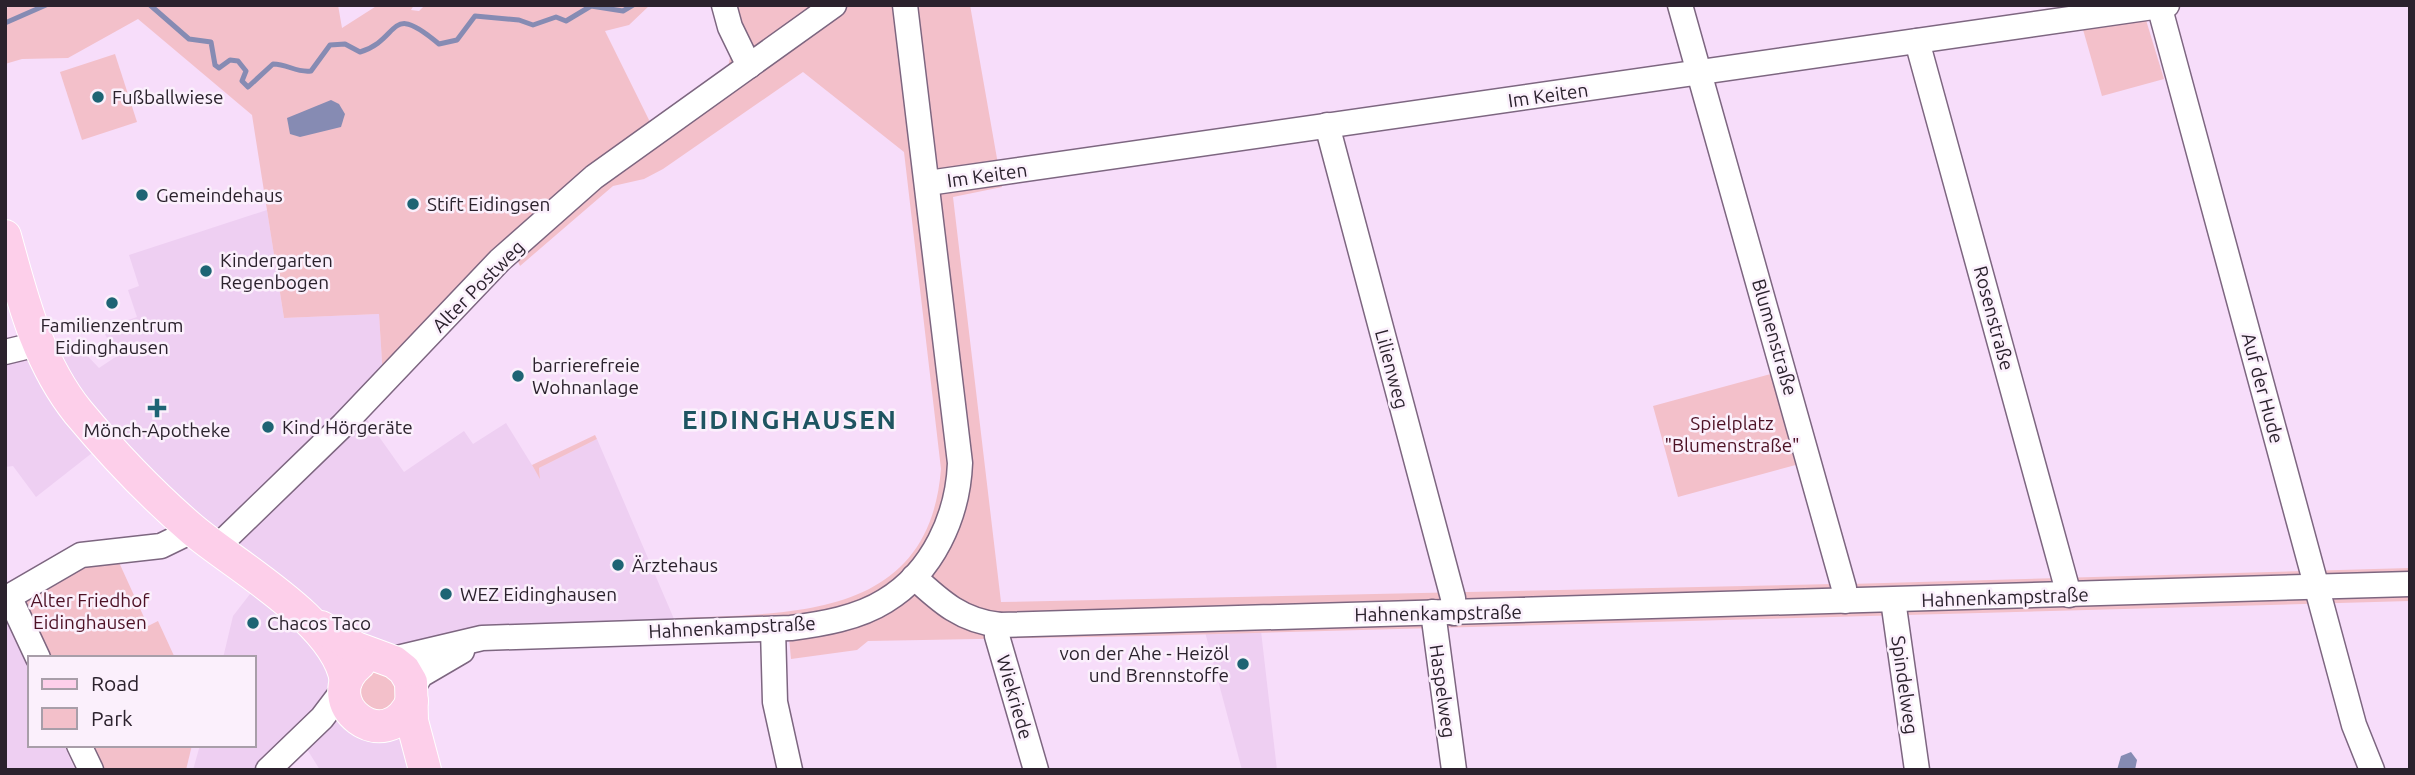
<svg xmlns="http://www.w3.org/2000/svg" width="2415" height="775" font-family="Ubuntu,sans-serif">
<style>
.built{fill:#eecff2}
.green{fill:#f3c0ca}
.water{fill:#868bb3}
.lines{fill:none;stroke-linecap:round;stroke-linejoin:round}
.stream{stroke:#868bb3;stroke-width:5}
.minor-casing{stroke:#7d6680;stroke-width:27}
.major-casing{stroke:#fff;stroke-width:34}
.minor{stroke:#fff;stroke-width:24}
.major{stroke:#fdcfea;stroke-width:32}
.poi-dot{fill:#1e6474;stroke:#fbf0fc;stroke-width:2.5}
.labels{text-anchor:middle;stroke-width:5;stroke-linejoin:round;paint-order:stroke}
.street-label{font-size:19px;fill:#2b222d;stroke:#fbf0fc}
.poi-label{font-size:19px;fill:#2b222d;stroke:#fbf0fc;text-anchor:start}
.park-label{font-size:19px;fill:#4d1125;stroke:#fbf0fc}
.district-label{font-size:26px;font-weight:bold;letter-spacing:2px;fill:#1e5461;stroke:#fbf0fc}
</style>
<rect width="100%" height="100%" fill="#f7ddfa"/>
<!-- built -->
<g class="built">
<path d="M267 210 284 318 379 314 384 394 363 414 404 472 464 431 473 444 506 423 540 478 539 468 597 439 680 633 510 635 399 660 398 733 411 751 418 770H320L305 746 272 770H193L200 745H254V658H223L233 616 260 581 106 442 36 497 13 466 5 467V348L60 340 78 346 99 368 117 356 102 329 137 317 128 290 139 286 129 255Z"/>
<path d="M5 617 30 671V745H64L75 770H5Z"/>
<path d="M1261 631 1277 770H1242L1205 632Z"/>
</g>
<!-- green -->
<g class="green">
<path d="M12 5H338L342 28 378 5H414L411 10 419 11 425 5H650L629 25 605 31 650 122 728 67 732 48 719 5H970L1002 187 953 197 1001 602 1834 584 1803 463 1678 497 1653 406 1778 372 1690 85 1720 81 1713 86 1849 584 2410 568V601L1147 636 868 641 857 650 791 659 789 638 680 633 676 618C792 613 929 620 941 469L904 152 803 72 663 169 644 179 613 186 520 266 515 255 384 394 379 314 284 318 252 115 138 19 68 58 22 59 5 64V9Z"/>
<path d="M2146 20 2164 79 2102 96 2082 26Z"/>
<path d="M115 54 137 122 82 140 60 72Z"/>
<path d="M595 435 597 439 539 468 540 479 532 465Z"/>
<path d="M117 558 148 626 158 621 175 658H45L22 607 23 595 84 561Z"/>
<path d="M378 660 411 699 366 720 352 677Z"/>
<path d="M93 745H192L186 770H99Z"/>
</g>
<!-- water -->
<g class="water">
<path d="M331 100 339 104 345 114 341 127 300 137 290 134 287 118Z"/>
<path d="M2131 752 2137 760 2135 770H2117L2121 756Z"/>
</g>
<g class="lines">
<!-- stream -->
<g class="stream">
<path d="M150 5 189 39 211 42 215 65 219 68 230 60 238 61 246 71 242 81 248 87 273 64C288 64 296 73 311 71L330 45 345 44 360 52C402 39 387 0 439 44L457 40 475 16 519 20 533 25 556 17 566 21 591 6 623 11 633 5"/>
<path d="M5 23 46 5"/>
</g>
<!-- minor casing -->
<g class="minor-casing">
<g id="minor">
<path d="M724 5 730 27 749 66"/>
<path d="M1680 5 1844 588 1845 601"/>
<path d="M2159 5 2354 725 2372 770"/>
<path d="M1917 41 2069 595"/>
<path d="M1327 125 1453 598 1454 613"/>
<path d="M928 183 2167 5"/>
<path d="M5 352 38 344"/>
<path d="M216 548 343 425 500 260 594 177 834 5"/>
<path d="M914 577C941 602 962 621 1000 625L2410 584"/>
<path d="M9 596 38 658"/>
<path d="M5 599 81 555 161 546 194 530"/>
<path d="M1893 600 1917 770"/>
<path d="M1433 612 1454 770"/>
<path d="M1000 625 997 636 1036 770"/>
<path d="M773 629 775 702 790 770"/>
<path d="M389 660 482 638 791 628C822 624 858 618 885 601 933 572 958 516 960 463L905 5"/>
<path d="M412 689 421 675 462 651"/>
<path d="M79 745 91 770"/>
<path d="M268 770 322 718 344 689"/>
</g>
</g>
<!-- major casing -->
<g class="major-casing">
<g id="major">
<path d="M5 236C22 297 37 361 78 412 113 454 152 495 193 530 237 567 337 622 346 681"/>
<path d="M321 627 356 648 394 662 404 670 411 682 412 721 425 770"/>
<path d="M359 664C313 702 386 760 412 701"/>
</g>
</g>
<!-- minor -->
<use href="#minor" class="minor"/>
<!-- major -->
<use href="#major" class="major"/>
</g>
<!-- markers -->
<g class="poi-dot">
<circle cx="98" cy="97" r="7"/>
<circle cx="142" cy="195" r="7"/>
<circle cx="413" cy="204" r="7"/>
<circle cx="206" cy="271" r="7"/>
<circle cx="112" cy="303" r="7"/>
<circle cx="518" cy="376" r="7"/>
<path d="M153.5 397.5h7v7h7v7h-7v7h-7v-7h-7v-7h7z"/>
<circle cx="268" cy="427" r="7"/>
<circle cx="618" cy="565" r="7"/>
<circle cx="446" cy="594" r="7"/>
<circle cx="253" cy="623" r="7"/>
<circle cx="1243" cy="664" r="7"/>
</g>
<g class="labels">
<!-- street labels -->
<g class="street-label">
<text transform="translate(1548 95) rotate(-8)" y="7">Im Keiten</text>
<text transform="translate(987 175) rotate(-8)" y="7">Im Keiten</text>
<text transform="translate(478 286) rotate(-45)" y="7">Alter Postweg</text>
<text transform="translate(1994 318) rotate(75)" y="7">Rosenstraße</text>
<text transform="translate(1775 337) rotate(74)" y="7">Blumenstraße</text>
<text transform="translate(1392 369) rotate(75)" y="7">Lilienweg</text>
<text transform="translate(2263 388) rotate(75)" y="7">Auf der Hude</text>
<text transform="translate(2005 597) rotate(-2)" y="7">Hahnenkampstraße</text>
<text transform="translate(1438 613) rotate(-1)" y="7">Hahnenkampstraße</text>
<text transform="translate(732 627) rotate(-3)" y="7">Hahnenkampstraße</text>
<text transform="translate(1905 685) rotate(82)" y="7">Spindelweg</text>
<text transform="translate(1443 691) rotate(82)" y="7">Haspelweg</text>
<text transform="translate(1015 697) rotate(74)" y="7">Wiekriede</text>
</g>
<!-- poi labels -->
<g class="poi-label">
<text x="112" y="104">Fußballwiese</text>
<text x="156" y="202">Gemeindehaus</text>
<text x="427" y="211">Stift Eidingsen</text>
<text x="220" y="267">Kindergarten<tspan x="220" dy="22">Regenbogen</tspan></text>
<text x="112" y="332" text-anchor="middle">Familienzentrum<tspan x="112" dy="22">Eidinghausen</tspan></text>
<text x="532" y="372">barrierefreie<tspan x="532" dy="22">Wohnanlage</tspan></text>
<text x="282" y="434">Kind Hörgeräte</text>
<text x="157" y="437" text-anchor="middle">Mönch-Apotheke</text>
<text x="632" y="572">Ärztehaus</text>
<text x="460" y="601">WEZ Eidinghausen</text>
<text x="267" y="630">Chacos Taco</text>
<text x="1229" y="660" text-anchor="end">von der Ahe - Heizöl<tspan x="1229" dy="22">und Brennstoffe</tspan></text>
</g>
<!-- park labels -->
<g class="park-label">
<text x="1732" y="430">Spielplatz<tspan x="1732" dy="22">"Blumenstraße"</tspan></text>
<text x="90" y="607">Alter Friedhof<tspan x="90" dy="22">Eidinghausen</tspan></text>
</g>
<!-- district labels -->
<g class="district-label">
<text x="790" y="429">EIDINGHAUSEN</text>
</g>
</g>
<!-- border -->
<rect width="2415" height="775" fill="none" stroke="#2b222d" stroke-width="14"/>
<!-- legend -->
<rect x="28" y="656" width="228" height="91" fill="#fbf0fc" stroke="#a89ea9" stroke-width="2"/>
<rect x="42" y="679" width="35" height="10" fill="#fdcfea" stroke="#a89ea9" stroke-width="2"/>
<text x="91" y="691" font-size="21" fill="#2b222d">Road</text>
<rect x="42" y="708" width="35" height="21" fill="#f3c0ca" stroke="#a89ea9" stroke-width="2"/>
<text x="91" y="726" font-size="21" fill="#2b222d">Park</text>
</svg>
